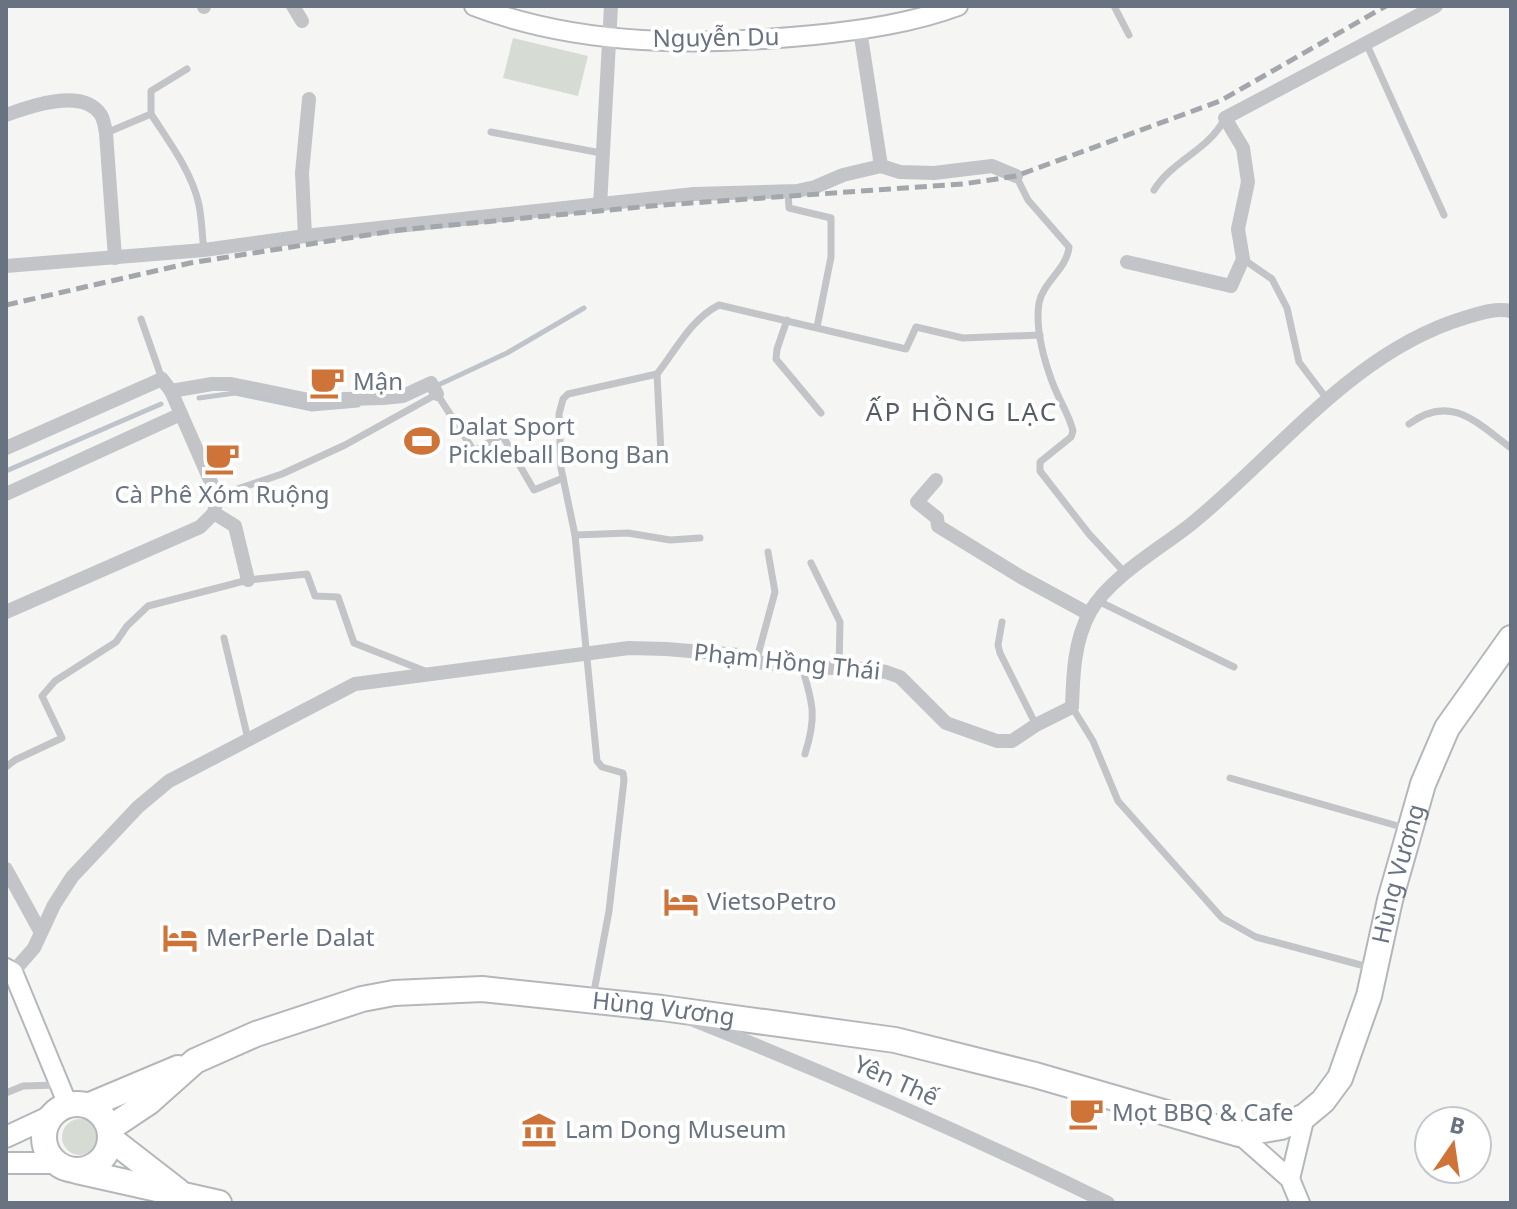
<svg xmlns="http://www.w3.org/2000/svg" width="1517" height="1209" font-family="'Noto Sans',sans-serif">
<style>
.green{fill:#d6dcd4}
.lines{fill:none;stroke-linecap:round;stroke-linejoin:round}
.stream{stroke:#bec4ca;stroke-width:5}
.secondary-casing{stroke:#b4b7bc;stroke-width:22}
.primary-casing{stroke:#b3b6ba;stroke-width:24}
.highway-casing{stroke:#b4b7ba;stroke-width:28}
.lane{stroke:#c2c4c7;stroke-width:7}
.street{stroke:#c2c4c7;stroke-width:14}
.secondary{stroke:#fff;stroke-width:18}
.primary{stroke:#fff;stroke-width:20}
.highway{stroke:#fff;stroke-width:24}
.rail{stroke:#a3a7ac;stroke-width:5;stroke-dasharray:12 6;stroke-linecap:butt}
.labels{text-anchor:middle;stroke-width:8;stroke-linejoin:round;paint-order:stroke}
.street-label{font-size:24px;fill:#687280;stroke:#fff}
.poi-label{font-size:24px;fill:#687280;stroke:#fff;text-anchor:start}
.neighbourhood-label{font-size:26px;letter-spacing:2px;fill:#555c66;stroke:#fff}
</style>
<rect width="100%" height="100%" fill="#f5f6f3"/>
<!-- green -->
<g class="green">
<path d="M513 38 588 56 578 96 503 78Z"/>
<circle cx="80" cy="1137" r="18"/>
</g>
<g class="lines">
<!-- stream -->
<g class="stream">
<path d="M436 386 507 353 584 308"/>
<path d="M199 398 235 393 312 409 358 405"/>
<path d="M6 471 161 404"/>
</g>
<!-- secondary casing -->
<g class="secondary-casing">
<g id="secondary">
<path d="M474 6C581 47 701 46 814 35 863 30 912 23 958 6"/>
<path d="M6 968 13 972 68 1105"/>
<path d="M1239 1134 1290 1179 1300 1203"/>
<path d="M1290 1179 1305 1116"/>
</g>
</g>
<!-- primary casing -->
<g class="primary-casing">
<g id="primary">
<path d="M6 1137 51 1116"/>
<path d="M6 1163H56"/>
</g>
</g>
<!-- highway casing -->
<g class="highway-casing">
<g id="highway">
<circle cx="77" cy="1137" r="33"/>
<path d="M90 1105 178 1068"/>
<path id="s1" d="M110 1128 149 1102 195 1061 256 1034 362 999 394 993 482 989 662 1008 895 1040 1035 1075 1239 1134 1281 1127 1305 1116 1323 1101 1340 1078 1369 996 1390 900 1423 784 1447 728 1511 638"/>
<path d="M111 1139 178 1191"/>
<path d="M77 1171 219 1203"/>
</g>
</g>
<!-- lane -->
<g class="lane">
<path d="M1114 6 1129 35"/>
<path d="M1367 45 1444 215"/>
<path d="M151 114C169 142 192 172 199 205 202 220 202 236 204 250"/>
<path d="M491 132 601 153"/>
<path d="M106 133 151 114V91L187 69"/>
<path d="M1016 176 1028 200 1069 247C1067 269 1043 282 1039 303 1035 328 1044 360 1053 384 1059 400 1069 414 1073 431L1071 437 1040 462V471L1089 534 1126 574"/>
<path d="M1154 190C1172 161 1208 150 1224 120"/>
<path d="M788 192 789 208 831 218V257L817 327"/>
<path d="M1243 259 1272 279 1287 308 1299 362 1327 399"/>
<path d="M141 319 162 379"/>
<path d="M787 320 777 349 776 359 821 413"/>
<path d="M657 374 661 453"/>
<path d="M1409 424C1451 393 1477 423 1511 448"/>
<path d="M217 496 282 474 345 445 437 394 474 451 502 435 534 490 563 478"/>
<path d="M575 535 628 533 670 540 700 538"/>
<path d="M811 563 840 622 839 668"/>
<path d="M1098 601 1234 667"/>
<path d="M1002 622 998 645 1000 653 1036 725"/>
<path d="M224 638 248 739"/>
<path d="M756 662 775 592 768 552"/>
<path d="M802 667C813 704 817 716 805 754"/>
<path d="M1072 707 1093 741 1118 801 1222 918 1256 937 1372 968"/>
<path d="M6 767 15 760 62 738 42 696 55 681 116 642 127 626 148 606 248 580 307 574 315 596 338 597 354 643 425 671"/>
<path d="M1230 778 1405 828"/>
<path d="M593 997 609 911 624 780 623 773 602 767 597 761 575 535 561 468 559 414 563 399 568 394 657 374C676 350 691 319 719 305L906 349 916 327 963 338 1040 335"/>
<path d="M6 1093 23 1086 58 1085"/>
</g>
<!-- street -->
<g class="street">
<path d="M204 6V7"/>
<path d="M293 6 302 21"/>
<path d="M860 30 881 166"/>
<path d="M6 115C30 106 83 87 101 115 104 120 105 128 106 133L115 258"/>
<path d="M600 206 611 6"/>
<path d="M305 236 302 173 309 99"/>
<path d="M1127 262 1231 286 1243 259 1238 229 1248 182 1243 148 1225 118 1436 6"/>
<path d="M6 266 204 250 305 236 694 194 797 191 815 187 843 175 881 166 900 172 934 173 992 166 1016 176"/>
<path d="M171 391 212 384H231L309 400 383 398 403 396 431 383 437 394"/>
<path d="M6 448 162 379 171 391 217 496 214 513 200 527 6 612"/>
<path d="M936 480 917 502 937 518 938 526 1021 577 1089 614"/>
<path d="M6 494 181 414"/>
<path d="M214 513 235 526 248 580"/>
<path d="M6 869 40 931"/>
<path d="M13 972 34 948 54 905 72 877 138 807 169 781 355 684 629 648 666 649 739 655 756 662 802 667 867 669 886 672 900 677 946 723 997 741H1012L1036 725 1072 707C1073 675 1074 641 1090 612 1110 577 1158 550 1190 525 1278 454 1352 352 1464 318 1481 313 1494 308 1511 311"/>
<path d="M691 1019C832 1075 971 1136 1108 1203"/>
</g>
<!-- secondary -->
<use href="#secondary" class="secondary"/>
<!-- primary -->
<use href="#primary" class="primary"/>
<!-- highway -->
<use href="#highway" class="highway"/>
<!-- rail -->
<path class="rail" d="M6 305 190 263 399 230 662 205 963 184 1016 176 1220 101 1386 6"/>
</g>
<!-- icons -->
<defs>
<g id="cafe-bare" transform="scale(2.76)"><path d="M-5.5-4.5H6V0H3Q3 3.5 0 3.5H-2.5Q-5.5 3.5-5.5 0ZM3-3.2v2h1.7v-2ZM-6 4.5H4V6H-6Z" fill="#cf7439" stroke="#fff" stroke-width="2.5" paint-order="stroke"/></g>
<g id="stadium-bare" transform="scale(2.76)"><path d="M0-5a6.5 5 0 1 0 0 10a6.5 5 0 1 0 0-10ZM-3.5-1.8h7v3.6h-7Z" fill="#cf7439" stroke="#fff" stroke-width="2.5" paint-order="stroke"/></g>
<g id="hotel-bare" transform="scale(2.76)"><path d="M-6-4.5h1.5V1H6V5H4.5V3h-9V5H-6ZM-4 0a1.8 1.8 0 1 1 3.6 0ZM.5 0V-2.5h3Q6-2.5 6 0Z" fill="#cf7439" stroke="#fff" stroke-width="2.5" paint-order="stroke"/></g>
<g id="museum-bare" transform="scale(2.76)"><path d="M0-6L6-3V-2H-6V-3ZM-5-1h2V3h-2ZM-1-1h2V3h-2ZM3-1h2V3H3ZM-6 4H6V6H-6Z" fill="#cf7439" stroke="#fff" stroke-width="2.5" paint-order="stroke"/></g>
</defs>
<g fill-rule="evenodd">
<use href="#cafe-bare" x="327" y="382"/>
<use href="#stadium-bare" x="422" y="441"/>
<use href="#cafe-bare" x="222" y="458"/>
<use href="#hotel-bare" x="681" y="902"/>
<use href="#hotel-bare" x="180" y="938"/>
<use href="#cafe-bare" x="1086" y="1113"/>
<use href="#museum-bare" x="539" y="1130"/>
</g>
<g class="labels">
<!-- street labels -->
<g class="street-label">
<text transform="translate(716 38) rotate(-1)" y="8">Nguyễn Du</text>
<text transform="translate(787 662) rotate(6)" y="8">Phạm Hồng Thái</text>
<text dy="8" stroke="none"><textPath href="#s1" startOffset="1514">Hùng Vương</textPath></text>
<text dy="8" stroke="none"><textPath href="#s1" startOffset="590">Hùng Vương</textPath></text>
<text transform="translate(896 1081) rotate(24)" y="8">Yên Thế</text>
</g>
<!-- poi labels -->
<g class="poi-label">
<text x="353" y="390">Mận</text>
<text x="448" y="435">Dalat Sport<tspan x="448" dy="28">Pickleball Bong Ban</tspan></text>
<text x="222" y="503" text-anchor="middle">Cà Phê Xóm Ruộng</text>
<text x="707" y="910">VietsoPetro</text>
<text x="206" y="946">MerPerle Dalat</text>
<text x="1112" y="1121">Mọt BBQ &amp; Cafe</text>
<text x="565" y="1138">Lam Dong Museum</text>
</g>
<!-- neighbourhood labels -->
<g class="neighbourhood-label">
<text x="962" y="421">ẤP HỒNG LẠC</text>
</g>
</g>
<!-- border -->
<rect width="1517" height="1209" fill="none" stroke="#687280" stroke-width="16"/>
<!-- north arrow -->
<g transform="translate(1453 1145) rotate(13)"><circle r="38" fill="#ffffff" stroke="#c3c7cc" stroke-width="2"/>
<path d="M0-6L14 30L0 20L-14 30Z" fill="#cf7439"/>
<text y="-12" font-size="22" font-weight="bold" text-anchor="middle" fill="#687280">B</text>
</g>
</svg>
